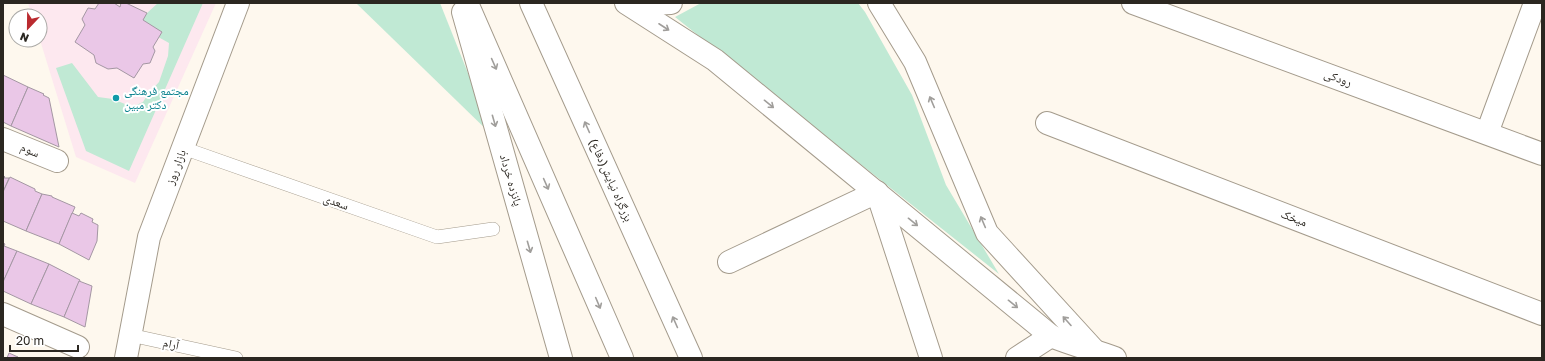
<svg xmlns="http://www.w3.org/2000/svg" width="1545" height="361" font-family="'Golos Text','Noto Naskh Arabic',sans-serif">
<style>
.commercial{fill:#fde8ef}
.green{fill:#c0e9d4}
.building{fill:#eac7e7;stroke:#a497a3}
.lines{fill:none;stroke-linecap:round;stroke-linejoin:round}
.lane-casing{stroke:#a49b8c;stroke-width:14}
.street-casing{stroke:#a49b8c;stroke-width:24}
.secondary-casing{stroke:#a49b8c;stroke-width:24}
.highway-casing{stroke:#a49b8c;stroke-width:24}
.lane{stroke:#fff;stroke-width:13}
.street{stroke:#fff;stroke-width:22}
.secondary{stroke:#fff;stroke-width:22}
.highway{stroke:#fff;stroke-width:22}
.oneway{stroke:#a09e9b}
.culture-dot{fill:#0f9aa8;stroke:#fff;stroke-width:1.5}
.labels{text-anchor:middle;stroke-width:4;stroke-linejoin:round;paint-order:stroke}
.street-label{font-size:12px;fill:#2b2721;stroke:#fff}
.culture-label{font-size:12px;fill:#0d838f;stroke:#fff;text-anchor:start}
</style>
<rect width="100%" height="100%" fill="#fef8ee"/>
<!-- commercial -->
<path class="commercial" d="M28 3H216L135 183 76 157 40 40V16H32Z"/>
<!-- green -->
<g class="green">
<path d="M158 3H203L129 171 86 151 56 68 72 63 98 97 113 99 132 107 143 102 148 94 159 82 168 56 169 43 135 24Z"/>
<path d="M356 3H440L493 136Z"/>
<path d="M701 3H858L865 12 912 95 946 185 999 274 675 17Z"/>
</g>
<!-- building -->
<g class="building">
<path d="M99 3H114L120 7 121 3H126L147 13 143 20 162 32 153 47 155 51 150 63 143 64 134 78 117 68 108 69 96 63 94 55 75 42 85 25 82 19 88 8 95 9Z"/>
<path d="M3 75 28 87 11 126 3 122Z"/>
<path d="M28 87 44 94 43 95 49 98 59 147 11 126Z"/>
<path d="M3 175 5 177 4 178H9L3 192Z"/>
<path d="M10 177 35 189V191L42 194 26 231 3 221V192Z"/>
<path d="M42 194 52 196V197L75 207 59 244 26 231Z"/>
<path d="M72 213 79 216 81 213 93 219 92 222 98 225 97 241 89 260 59 244Z"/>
<path d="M3 243 5 244 4 246 17 251 3 282Z"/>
<path d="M17 251 49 264 31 304 3 291V282Z"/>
<path d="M49 264 80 280 64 317 31 304Z"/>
<path d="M79 281 92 286 85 327 64 317Z"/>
<path d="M9 353 18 357 7 358Z"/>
</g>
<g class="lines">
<!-- lane casing -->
<g class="lane-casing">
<g id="lane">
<path d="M183 148 437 237 493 229"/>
<path d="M130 335 236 358"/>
</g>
</g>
<!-- street casing -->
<g class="street-casing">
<g id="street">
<path d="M1133 3 1542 154"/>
<path d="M463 12 561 358"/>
<path d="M1047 123 1542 314"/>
<path d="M1487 133 1535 3"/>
<path d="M3 139 57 161"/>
<path d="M729 262 877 192 931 358"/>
<path d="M3 314 78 347"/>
<path d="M1017 358 1051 336"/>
</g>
</g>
<!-- secondary casing -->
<g class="secondary-casing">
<g id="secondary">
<path d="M626 3 715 60 1051 336C1072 345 1094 350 1115 358"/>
<path d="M879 3 915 62 987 233 1093 349"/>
<path d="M632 5 671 3"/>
<path d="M126 358 149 237 238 3"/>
</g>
</g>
<!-- highway casing -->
<g class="highway-casing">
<g id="highway">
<path d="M467 3 622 358"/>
<path d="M531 3 691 358"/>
</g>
</g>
<!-- lane -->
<use href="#lane" class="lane"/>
<!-- street -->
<use href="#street" class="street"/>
<!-- secondary -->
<use href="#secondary" class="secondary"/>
<!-- highway -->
<use href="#highway" class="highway"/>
</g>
<!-- one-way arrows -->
<defs><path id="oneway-shaft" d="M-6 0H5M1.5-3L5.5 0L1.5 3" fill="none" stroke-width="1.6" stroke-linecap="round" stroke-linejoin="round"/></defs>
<g class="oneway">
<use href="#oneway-shaft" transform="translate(664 27) rotate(33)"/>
<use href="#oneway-shaft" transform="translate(494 64) rotate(66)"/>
<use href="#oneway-shaft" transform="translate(932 102) rotate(-113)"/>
<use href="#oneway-shaft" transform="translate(769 104) rotate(39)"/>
<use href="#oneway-shaft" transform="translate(494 121) rotate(74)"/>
<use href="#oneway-shaft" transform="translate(587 127) rotate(-114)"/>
<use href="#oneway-shaft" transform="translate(546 184) rotate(66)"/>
<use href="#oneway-shaft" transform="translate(913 222) rotate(39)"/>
<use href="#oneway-shaft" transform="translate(983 222) rotate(-113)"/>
<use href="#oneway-shaft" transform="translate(529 247) rotate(74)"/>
<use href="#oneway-shaft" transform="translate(598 303) rotate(67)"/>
<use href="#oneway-shaft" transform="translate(1013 304) rotate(39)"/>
<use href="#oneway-shaft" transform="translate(1067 321) rotate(-132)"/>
<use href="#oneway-shaft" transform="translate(675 322) rotate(-114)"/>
</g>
<!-- markers -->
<circle class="culture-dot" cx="116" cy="98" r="4"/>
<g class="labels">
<!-- street labels -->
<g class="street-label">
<text transform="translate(1338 78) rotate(20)" y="4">رودکی</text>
<text transform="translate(30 150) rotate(23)" y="4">سوم</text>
<text transform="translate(176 167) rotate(-69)" y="4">بازار روز</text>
<text transform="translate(511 180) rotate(74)" y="4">پانزده خرداد</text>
<text transform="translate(611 180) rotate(66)" y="4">بزرگراه نیایش(دفاع)</text>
<text transform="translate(336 202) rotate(19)" y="4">سعدی</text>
<text transform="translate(1294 218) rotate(21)" y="4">میخک</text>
<text transform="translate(171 344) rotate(12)" y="4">آرام</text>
</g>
<!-- culture labels -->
<g class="culture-label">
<text x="124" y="95">مجتمع فرهنگی<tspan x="124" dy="14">دکتر مبین</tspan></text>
</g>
</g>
<!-- border -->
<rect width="1545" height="361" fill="none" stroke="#2b2721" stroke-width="8"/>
<!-- north arrow -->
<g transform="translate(28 28) rotate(202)"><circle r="19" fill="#ffffff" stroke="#aaa9a6"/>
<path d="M0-3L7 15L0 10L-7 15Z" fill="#ba2a2f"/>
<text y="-6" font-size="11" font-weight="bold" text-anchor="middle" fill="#2b2721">N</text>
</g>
<!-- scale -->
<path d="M10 345v6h68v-6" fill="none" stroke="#2b2721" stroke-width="2"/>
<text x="16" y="345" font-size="12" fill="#2b2721" stroke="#ffffff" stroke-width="3" paint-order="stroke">20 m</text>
</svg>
